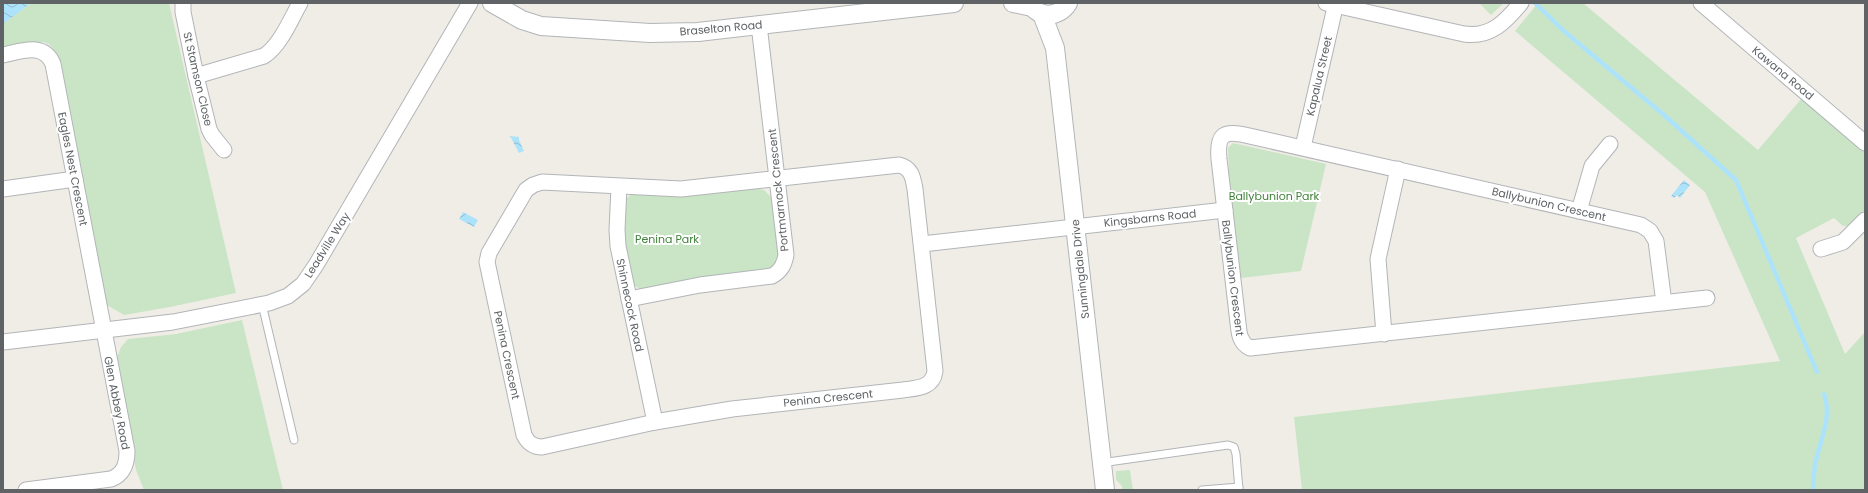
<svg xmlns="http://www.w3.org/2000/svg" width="1868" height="493" font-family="Poppins,sans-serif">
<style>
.green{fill:#cae5c6}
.water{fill:url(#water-waves)}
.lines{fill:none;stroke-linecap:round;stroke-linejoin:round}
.stream{stroke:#ade3fa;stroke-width:4.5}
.service-casing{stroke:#b2b5b8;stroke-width:9}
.minor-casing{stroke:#b2b5b8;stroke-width:17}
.tertiary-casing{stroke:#b2b5b8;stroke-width:20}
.service{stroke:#fff;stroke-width:7}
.minor{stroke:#fff;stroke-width:15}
.tertiary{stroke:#fff;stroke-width:18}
.labels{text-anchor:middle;stroke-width:4;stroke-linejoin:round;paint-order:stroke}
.street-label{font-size:11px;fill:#5f6366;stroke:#fff}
.park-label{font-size:11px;fill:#40823a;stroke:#fff}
</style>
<defs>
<pattern id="water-waves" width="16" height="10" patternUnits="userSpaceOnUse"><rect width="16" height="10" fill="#ade3fa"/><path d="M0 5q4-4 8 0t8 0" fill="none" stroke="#90bcce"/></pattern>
</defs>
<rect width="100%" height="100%" fill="#f0ede7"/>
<!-- green -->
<g class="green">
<path d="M31 3H169L236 293 170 307 124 315 105 304 56 53 49 44 44 42 3 48V24Z"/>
<path d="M1479 3H1504L1491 15Z"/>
<path d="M1538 3H1583L1758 150 1802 98 1865 151V210L1850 226H1843L1834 218 1796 238 1845 354 1865 332V490H1302L1294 417 1780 361 1705 192 1515 31Z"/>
<path d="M1233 143 1326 164 1301 271 1241 278 1229 176 1228 148Z"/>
<path d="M755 188 764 190 771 197 773 203 779 254V260L772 268 694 278 642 290 633 285 623 241 626 199 633 193Z"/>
<path d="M242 320 283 490H144L136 470 114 354 118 355 121 347 128 339 176 334Z"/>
<path d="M1130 470 1133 490H1122V486L1116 480V471Z"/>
</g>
<!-- water -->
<g class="water">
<path d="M3 3H31L3 24Z"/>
<path d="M510 136 519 137V140L524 151 519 153Z"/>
<path d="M1684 180 1690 185 1680 198 1677 195 1674 198 1671 196Z"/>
<path d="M463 212 478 220 474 227 459 219Z"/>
</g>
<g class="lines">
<!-- stream -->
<g class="stream">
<path d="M1535 3 1565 32 1664 115 1736 180 1817 372"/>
<path d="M1813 490C1813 482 1814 473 1815 465 1819 442 1833 417 1824 394"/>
</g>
<!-- service casing -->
<g class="service-casing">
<g id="service">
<path d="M262 304 294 440"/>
<path d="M1101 463 1228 445 1234 447 1236 454 1239 490"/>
<path d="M1202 490 1239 487"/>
</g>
</g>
<!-- minor casing -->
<g class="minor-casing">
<g id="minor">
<path d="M183 3V12L196 76 209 129 212 135 224 150"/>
<path d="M1326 3 1464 34C1491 38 1506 21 1521 3"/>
<path d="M1701 3 1865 143"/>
<path d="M3 55C22 51 44 42 53 64L127 451C127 464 124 474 111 479L26 490"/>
<path d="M196 76 264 56C280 46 291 19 300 3"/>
<path d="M1303 147 1336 3"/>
<path d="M899 165C912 168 913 178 915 189L935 371C933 388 917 388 903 390L732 409 655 422 542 447C533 447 528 443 524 435L487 262 489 253 526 190 533 185 542 182 681 189Z"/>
<path d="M619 187 617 230 618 246 655 422"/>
<path d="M3 189 75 179"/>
<path d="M1579 211 1592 166 1610 144"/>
<path d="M922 244 1225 210"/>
<path d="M1821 249 1843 242 1865 220"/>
<path d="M629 299 700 285 772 276C781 271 784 265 786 255L759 25"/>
<path d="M1664 303 1656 241 1650 231 1641 225 1245 135C1222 130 1217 136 1219 159L1238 323C1239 334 1240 343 1250 348L1707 298"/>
<path d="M1384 334 1378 259 1398 169"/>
<path d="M3 342 173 322 269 303 288 296 303 284 316 265 470 3"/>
</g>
</g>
<!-- tertiary casing -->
<g class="tertiary-casing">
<g id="tertiary">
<path d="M492 3 522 20 541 26 650 33 698 32 954 3"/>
<path d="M1013 3 1032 7"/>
<path d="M1030 3C1038 19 1059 18 1068 3"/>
<path d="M1042 14 1055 48 1105 490"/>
</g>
</g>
<!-- service -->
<use href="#service" class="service"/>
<!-- minor -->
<use href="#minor" class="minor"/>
<!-- tertiary -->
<use href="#tertiary" class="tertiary"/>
</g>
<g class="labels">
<!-- street labels -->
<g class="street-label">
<text transform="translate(721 28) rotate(-5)" y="4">Braselton Road</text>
<text transform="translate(1783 73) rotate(40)" y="4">Kawana Road</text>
<text transform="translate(1319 76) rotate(-77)" y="4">Kapalua Street</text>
<text transform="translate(198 79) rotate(77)" y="4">St Stamson Close</text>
<text transform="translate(73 169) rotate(79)" y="4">Eagles Nest Crescent</text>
<text transform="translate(778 190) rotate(-96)" y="4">Portmarnock Crescent</text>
<text transform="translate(1549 204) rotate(13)" y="4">Ballybunion Crescent</text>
<text transform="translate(1150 218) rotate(-6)" y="4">Kingsbarns Road</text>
<text transform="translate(327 245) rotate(-58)" y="4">Leadville Way</text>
<text transform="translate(1080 269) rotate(-96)" y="4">Sunningdale Drive</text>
<text transform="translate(1233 278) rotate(83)" y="4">Ballybunion Crescent</text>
<text transform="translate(630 305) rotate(78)" y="4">Shinnecock Road</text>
<text transform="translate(507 355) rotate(78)" y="4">Penina Crescent</text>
<text transform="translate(828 398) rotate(-6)" y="4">Penina Crescent</text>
<text transform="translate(117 403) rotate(79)" y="4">Glen Abbey Road</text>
</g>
<!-- park labels -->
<g class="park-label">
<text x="1274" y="200">Ballybunion Park</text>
<text x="667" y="243">Penina Park</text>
</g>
</g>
<!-- border -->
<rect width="1868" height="493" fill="none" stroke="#5f6366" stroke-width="8"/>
</svg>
